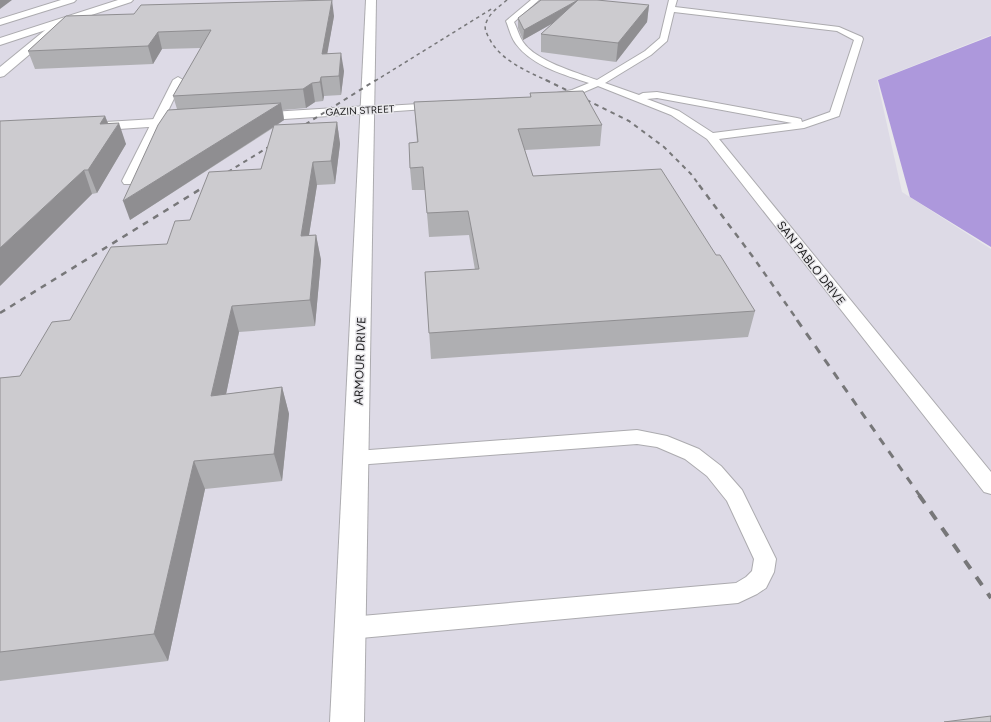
<svg xmlns="http://www.w3.org/2000/svg" width="991" height="722" font-family="Figtree,sans-serif">
<style>
.built{fill:#dddae6}
.water{fill:#ad98dc}
.lines{fill:none;stroke-linecap:round;stroke-linejoin:round}
.lane-casing{stroke:#acabaf;stroke-width:2}
.street-casing{stroke:#acabaf;stroke-width:2}
.secondary-casing{stroke:#acabaf;stroke-width:2}
.lane{fill:#fff;fill-rule:evenodd}
.street{fill:#fff;fill-rule:evenodd}
.secondary{fill:#fff;fill-rule:evenodd}
.rail-far4{stroke:#777779;stroke-width:1.5;stroke-dasharray:3.5 3.5;stroke-linecap:butt}
.rail-far3{stroke:#777779;stroke-width:2;stroke-dasharray:4.5 4.5;stroke-linecap:butt}
.rail-far2{stroke:#777779;stroke-width:2.5;stroke-dasharray:6 6;stroke-linecap:butt}
.rail-far1{stroke:#777779;stroke-width:3;stroke-dasharray:8 8;stroke-linecap:butt}
.rail{stroke:#777779;stroke-width:4;stroke-dasharray:10 10;stroke-linecap:butt}
.wall{fill:#afafb2}
.shaded-wall{fill:#8f8e91}
.building{fill:#cccbcf;stroke:#8f8e91}
.labels{text-anchor:middle;stroke-width:3;stroke-linejoin:round;paint-order:stroke}
.far-street-label{font-size:10px;fill:#1c1c1d;stroke:#e8e7eb}
.street-label{font-size:12px;fill:#1c1c1d;stroke:#e8e7eb}
</style>
<rect width="100%" height="100%" fill="#e8e7eb"/>
<!-- built -->
<path class="built" d="M0 0H991V35L877 80 902 192 991 249V722H0Z"/>
<!-- water -->
<path class="water" d="M991 36V247L910 197 878 80Z"/>
<g class="lines">
<!-- lane casing -->
<g class="lane-casing">
<g id="lane">
<path d="M531 0H539L514 22C517 28 519 36 523 42 536 61 575 72 597 80L645 51 660 38 669 0H677L675 7 839 27 862 37 863 39 839 116 804 128 719 139 991 472V494L984 492 707 139 671 115 598 86 577 95 556 99 552 98 551 96 552 94 572 90 589 83C565 75 532 66 516 44 511 38 509 28 506 21ZM674 12 837 31 854 40 830 112 802 122 801 119 797 118 657 92 643 93 639 95 605 83 651 55 667 41ZM657 98 792 123 713 133 679 111 647 99Z"/>
<path d="M178 77 183 80 134 181 132 184H124L122 181 173 80Z"/>
<path d="M436 103 441 106 440 108 368 113 363 110 368 107Z"/>
<path d="M637 430 667 436 699 449 721 466 742 490 776 559 774 572 766 588 757 594 738 603 350 639 341 636 338 628 341 620 350 617 736 583 746 577 752 571 754 559 727 501 707 476 685 459 657 447 637 444 356 465 349 463 346 458 349 453 356 451Z"/>
</g>
</g>
<!-- street casing -->
<g class="street-casing">
<g id="street">
<path d="M59 21 63 22 64 24 63 26 4 76 0 77V67L55 22Z"/>
<path d="M368 106 373 107 375 110 373 113 255 121 250 120 248 117 250 114 255 113Z"/>
<path d="M188 117 193 118 195 121 193 124 89 131 84 130 82 127 84 124 89 123Z"/>
</g>
</g>
<!-- secondary casing -->
<g class="secondary-casing">
<g id="secondary">
<path d="M61 0H76L74 2 0 25V19Z"/>
<path d="M118 0H133L131 2 0 45V38Z"/>
<path d="M366 0H376L364 722H330Z"/>
</g>
</g>
<!-- lane -->
<use href="#lane" class="lane"/>
<!-- street -->
<use href="#street" class="street"/>
<!-- secondary -->
<use href="#secondary" class="secondary"/>
<!-- rail-far4 -->
<g class="rail-far4">
<path d="M507 0C499 7 490 12 486 23 484 29 486 32 489 38 500 60 526 71 548 81"/>
<path d="M375 81 493 8"/>
</g>
<!-- rail-far3 -->
<g class="rail-far3">
<path d="M546 80 629 121 664 147 691 174 700 186"/>
<path d="M298 129 376 80"/>
<path d="M205 186 275 143"/>
</g>
<!-- rail-far2 -->
<g class="rail-far2">
<path d="M699 185 753 257 798 321"/>
<path d="M0 313 207 185"/>
</g>
<!-- rail-far1 -->
<path class="rail-far1" d="M797 320 920 496"/>
<!-- rail -->
<path class="rail" d="M919 495 991 598"/>
</g>
<!-- wall -->
<g class="wall">
<path d="M649 5 647 22 616 62 541 52V34L553 23 523 40 518 28V18Z"/>
<path d="M66 16H334L327 53 344 71 341 95 324 96 323 101 315 102 306 108 283 110 284 120 277 125 337 122 340 144 335 184 317 185 309 235H316L321 260 315 326 239 332 226 394 282 387 289 414 282 481 205 489 168 661 0 681V378L20 376 70 320 167 244 190 220 261 169 273 128 130 220 177 109 173 96 201 48 162 49 153 64 35 69 28 51Z"/>
<path d="M530 93 602 125 600 146 525 150 533 176 716 255 755 311 748 337 431 359 425 272 475 270 469 235 429 237 425 190H412L410 168 417 142 414 102 530 97Z"/>
<path d="M105 116 108 123 126 144 97 193 92 194 0 286Z"/>
</g>
<!-- shaded-wall -->
<g class="shaded-wall">
<path d="M0 0H12L0 9Z"/>
<path d="M332 0 334 16 324 72 322 54Z"/>
<path d="M578 0H594L523 40 524 30Z"/>
<path d="M649 5 647 22 616 62 618 43Z"/>
<path d="M158 32 162 49 153 64 148 46Z"/>
<path d="M341 53 344 71 341 95 339 76Z"/>
<path d="M321 77 324 96 323 101 320 82Z"/>
<path d="M312 83 315 102 306 108 303 89Z"/>
<path d="M281 103 284 120 130 220 123 201Z"/>
<path d="M105 116 112 134 119 123 126 144 97 193 88 170 100 124Z"/>
<path d="M337 122 340 144 335 184 331 161Z"/>
<path d="M313 162 317 185 305 260 301 236Z"/>
<path d="M84 170 92 194 0 286V248Z"/>
<path d="M316 235 321 260 315 326 310 300Z"/>
<path d="M232 306 239 332 220 423 211 396Z"/>
<path d="M282 387 289 414 282 481 274 454Z"/>
<path d="M194 461 205 489 168 661 154 634Z"/>
</g>
<!-- building -->
<g class="building">
<path d="M332 0 322 54 341 53 339 76 321 77 320 82 312 83 303 89 173 96 211 30 158 32 148 46 28 51 66 16 134 14 141 5Z"/>
<path d="M541 0H578L524 30 518 18Z"/>
<path d="M578 0H597L649 5 618 43 541 34Z"/>
<path d="M583 91 602 125 518 129 533 176 661 169 716 255H720L755 311 429 333 425 272 479 269 468 211 427 213 423 167 410 168 409 143 418 142 414 102 531 97 530 93Z"/>
<path d="M281 103 123 201 158 125 168 110Z"/>
<path d="M105 116 100 124 119 123 88 170H84L0 248V121Z"/>
<path d="M337 122 331 161 313 162 301 236 316 235 310 300 232 306 211 396 282 387 274 454 194 461 154 634 0 652V378L20 376 52 322 70 320 111 247 167 244 175 221 190 220 209 172 261 169 274 125Z"/>
<path d="M991 716V722H944Z"/>
</g>
<g class="labels">
<!-- far-street labels -->
<g class="far-street-label">
<text transform="translate(360 110) rotate(-3)" y="4">GAZIN STREET</text>
</g>
<!-- street labels -->
<g class="street-label">
<text transform="translate(811 263) rotate(52)" y="4">SAN PABLO DRIVE</text>
<text transform="translate(360 361) rotate(-88)" y="4">ARMOUR DRIVE</text>
</g>
</g>
</svg>
